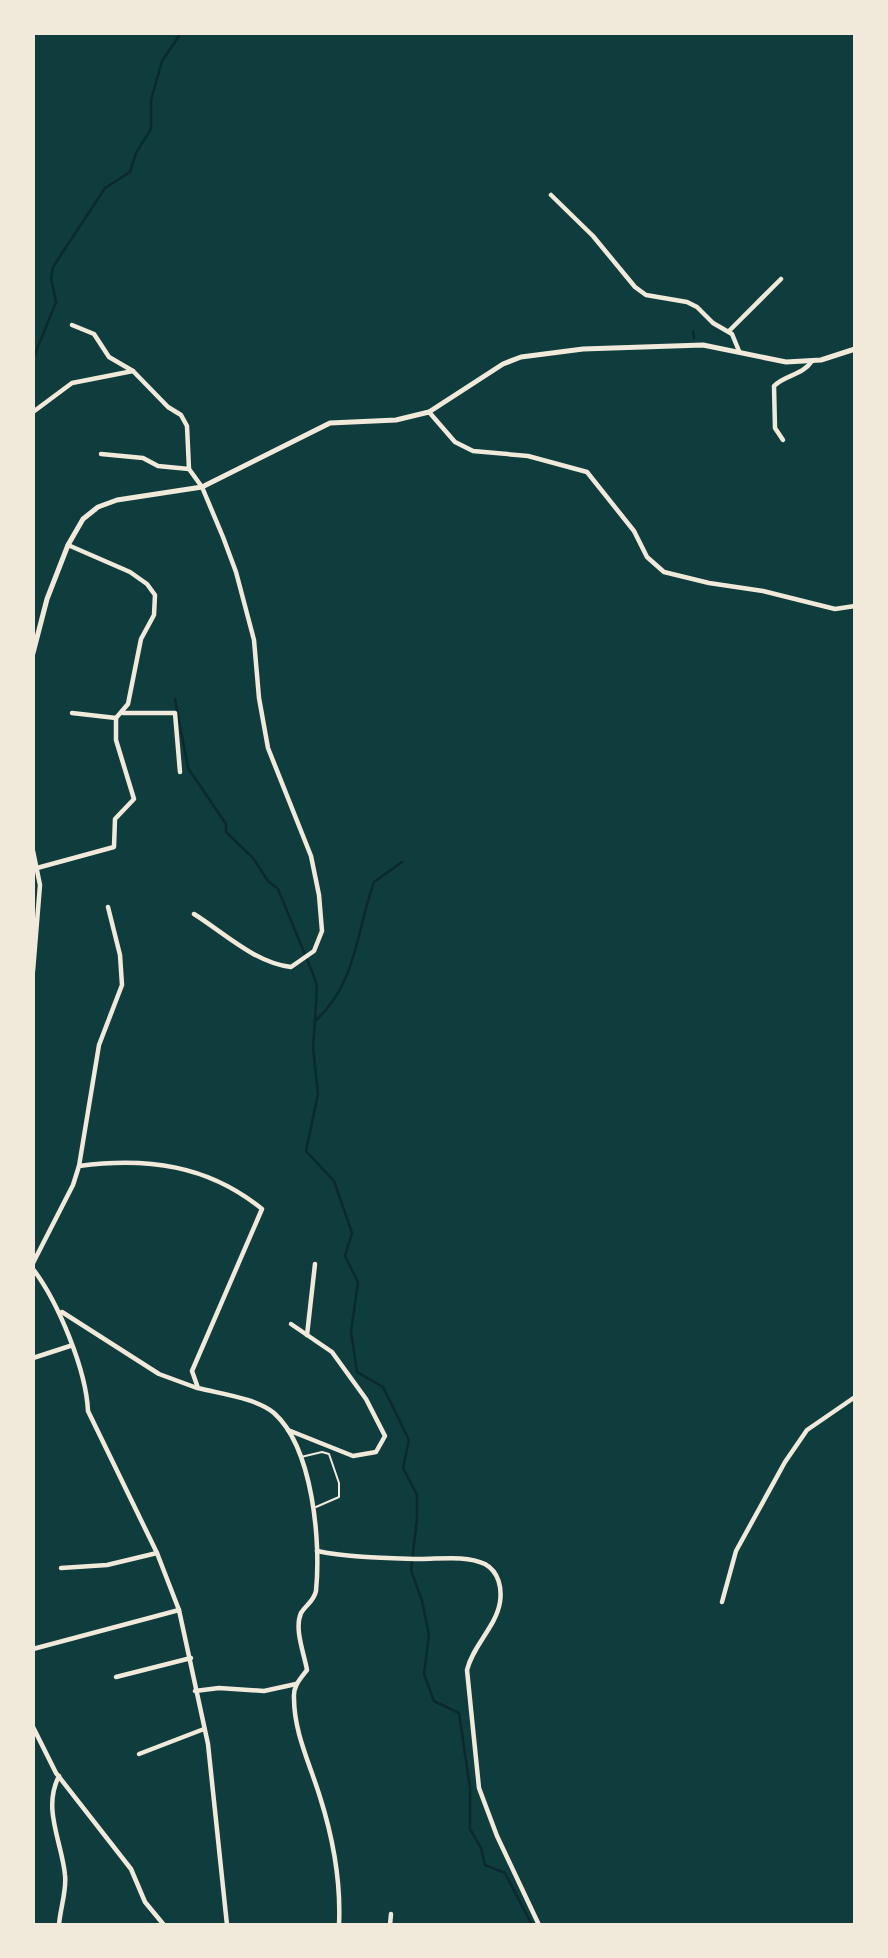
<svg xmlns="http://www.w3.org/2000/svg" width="888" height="1958" font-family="Inter,sans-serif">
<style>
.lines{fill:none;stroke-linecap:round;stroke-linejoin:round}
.stream{stroke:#0a2a2b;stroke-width:2.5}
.service{stroke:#f1e9da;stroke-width:2}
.minor{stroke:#f1e9da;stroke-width:4.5}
.tertiary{stroke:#f1e9da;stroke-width:5}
</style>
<rect width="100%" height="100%" fill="#0f3d3e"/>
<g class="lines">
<!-- stream -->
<g class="stream">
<path d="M693 331 694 338"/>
<path d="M33 359 56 302 51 278 53 267 105 188 130 172 136 153 151 129V100L162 61 181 33"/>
<path d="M175 699 188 768 226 824V832L253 858 268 881 278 889 313 974 317 986 315 1021"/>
<path d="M402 862 374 882C356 931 357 984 315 1021L313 1048 318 1094 306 1151 334 1181 352 1233 345 1256 358 1282 351 1332 357 1372 383 1387 409 1440 403 1468 417 1495V1519L411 1570 422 1601 429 1635 424 1674 434 1701 459 1713 470 1788V1829L481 1848 485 1865 505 1873 532 1925"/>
</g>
<!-- service -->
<path class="service" d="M301 1457 322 1452 329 1454 339 1483V1497L316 1507"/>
<!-- minor -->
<g class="minor">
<path d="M551 195 593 236 635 287 646 295 687 302 697 307 713 323 732 334 739 351"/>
<path d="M72 325 94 334 109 357 133 371"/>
<path d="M729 331 781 279"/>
<path d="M33 412 72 383 133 371 168 407 181 415 187 426 189 469 202 487 223 537 236 572 254 640 259 698 268 748 311 856 319 895 322 931 314 951 291 967C255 963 223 932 194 914"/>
<path d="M429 412 455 442 473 451 528 456 587 472 634 531 647 557 664 572 709 583 763 591 835 609 855 606"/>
<path d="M783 440 775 428 774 386C786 374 802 376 812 361"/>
<path d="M101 454 143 458 158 466 189 469"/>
<path d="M72 713 116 718"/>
<path d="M123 713H175L180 772"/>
<path d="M33 851 40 885 33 971"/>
<path d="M37 868 114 847 115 819 134 799 116 740V718L128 704 141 639 154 615 155 595 147 584 130 572 68 545"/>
<path d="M79 1166 99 1045 122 985 120 955 108 907"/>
<path d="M33 1263 73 1185 79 1166C147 1157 208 1165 262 1209L192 1371 198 1388C221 1394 256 1398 274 1413 313 1448 321 1542 316 1591 314 1601 306 1605 301 1613 294 1629 304 1653 307 1670 300 1679 293 1686 294 1698 294 1733 310 1764 320 1797 333 1838 341 1882 339 1925"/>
<path d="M33 1269C58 1302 86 1369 88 1411L157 1553 179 1610 208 1744 227 1925"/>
<path d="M62 1312 159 1374 197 1388"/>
<path d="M307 1335 315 1264"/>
<path d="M33 1358 70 1346"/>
<path d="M288 1430 353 1456 376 1452 385 1436 366 1399 332 1352 291 1324"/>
<path d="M317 1551C352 1558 385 1558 420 1559 440 1559 466 1555 485 1564 499 1572 502 1588 500 1602 496 1627 473 1645 467 1670L479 1788 497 1836 539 1925"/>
<path d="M61 1568 107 1565 157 1553"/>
<path d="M722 1602 736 1551 785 1462 807 1430 855 1397"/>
<path d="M33 1649 179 1610"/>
<path d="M116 1677 191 1658"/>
<path d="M195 1691 219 1688 264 1691 296 1684"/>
<path d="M33 1727 56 1773 131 1869 145 1902 164 1925"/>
<path d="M139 1754 204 1729"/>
<path d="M59 1925C60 1909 67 1890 65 1875 62 1842 42 1809 59 1776"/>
<path d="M390 1925 391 1914"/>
</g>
<!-- tertiary -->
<path class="tertiary" d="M33 653 47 599 68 545 83 519 98 507 117 500 202 487 330 423 396 420 429 412 503 364 521 357 583 349 703 345 786 362 821 360 855 349"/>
</g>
<!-- border -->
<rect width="888" height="1958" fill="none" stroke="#f1e9da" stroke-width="70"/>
</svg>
